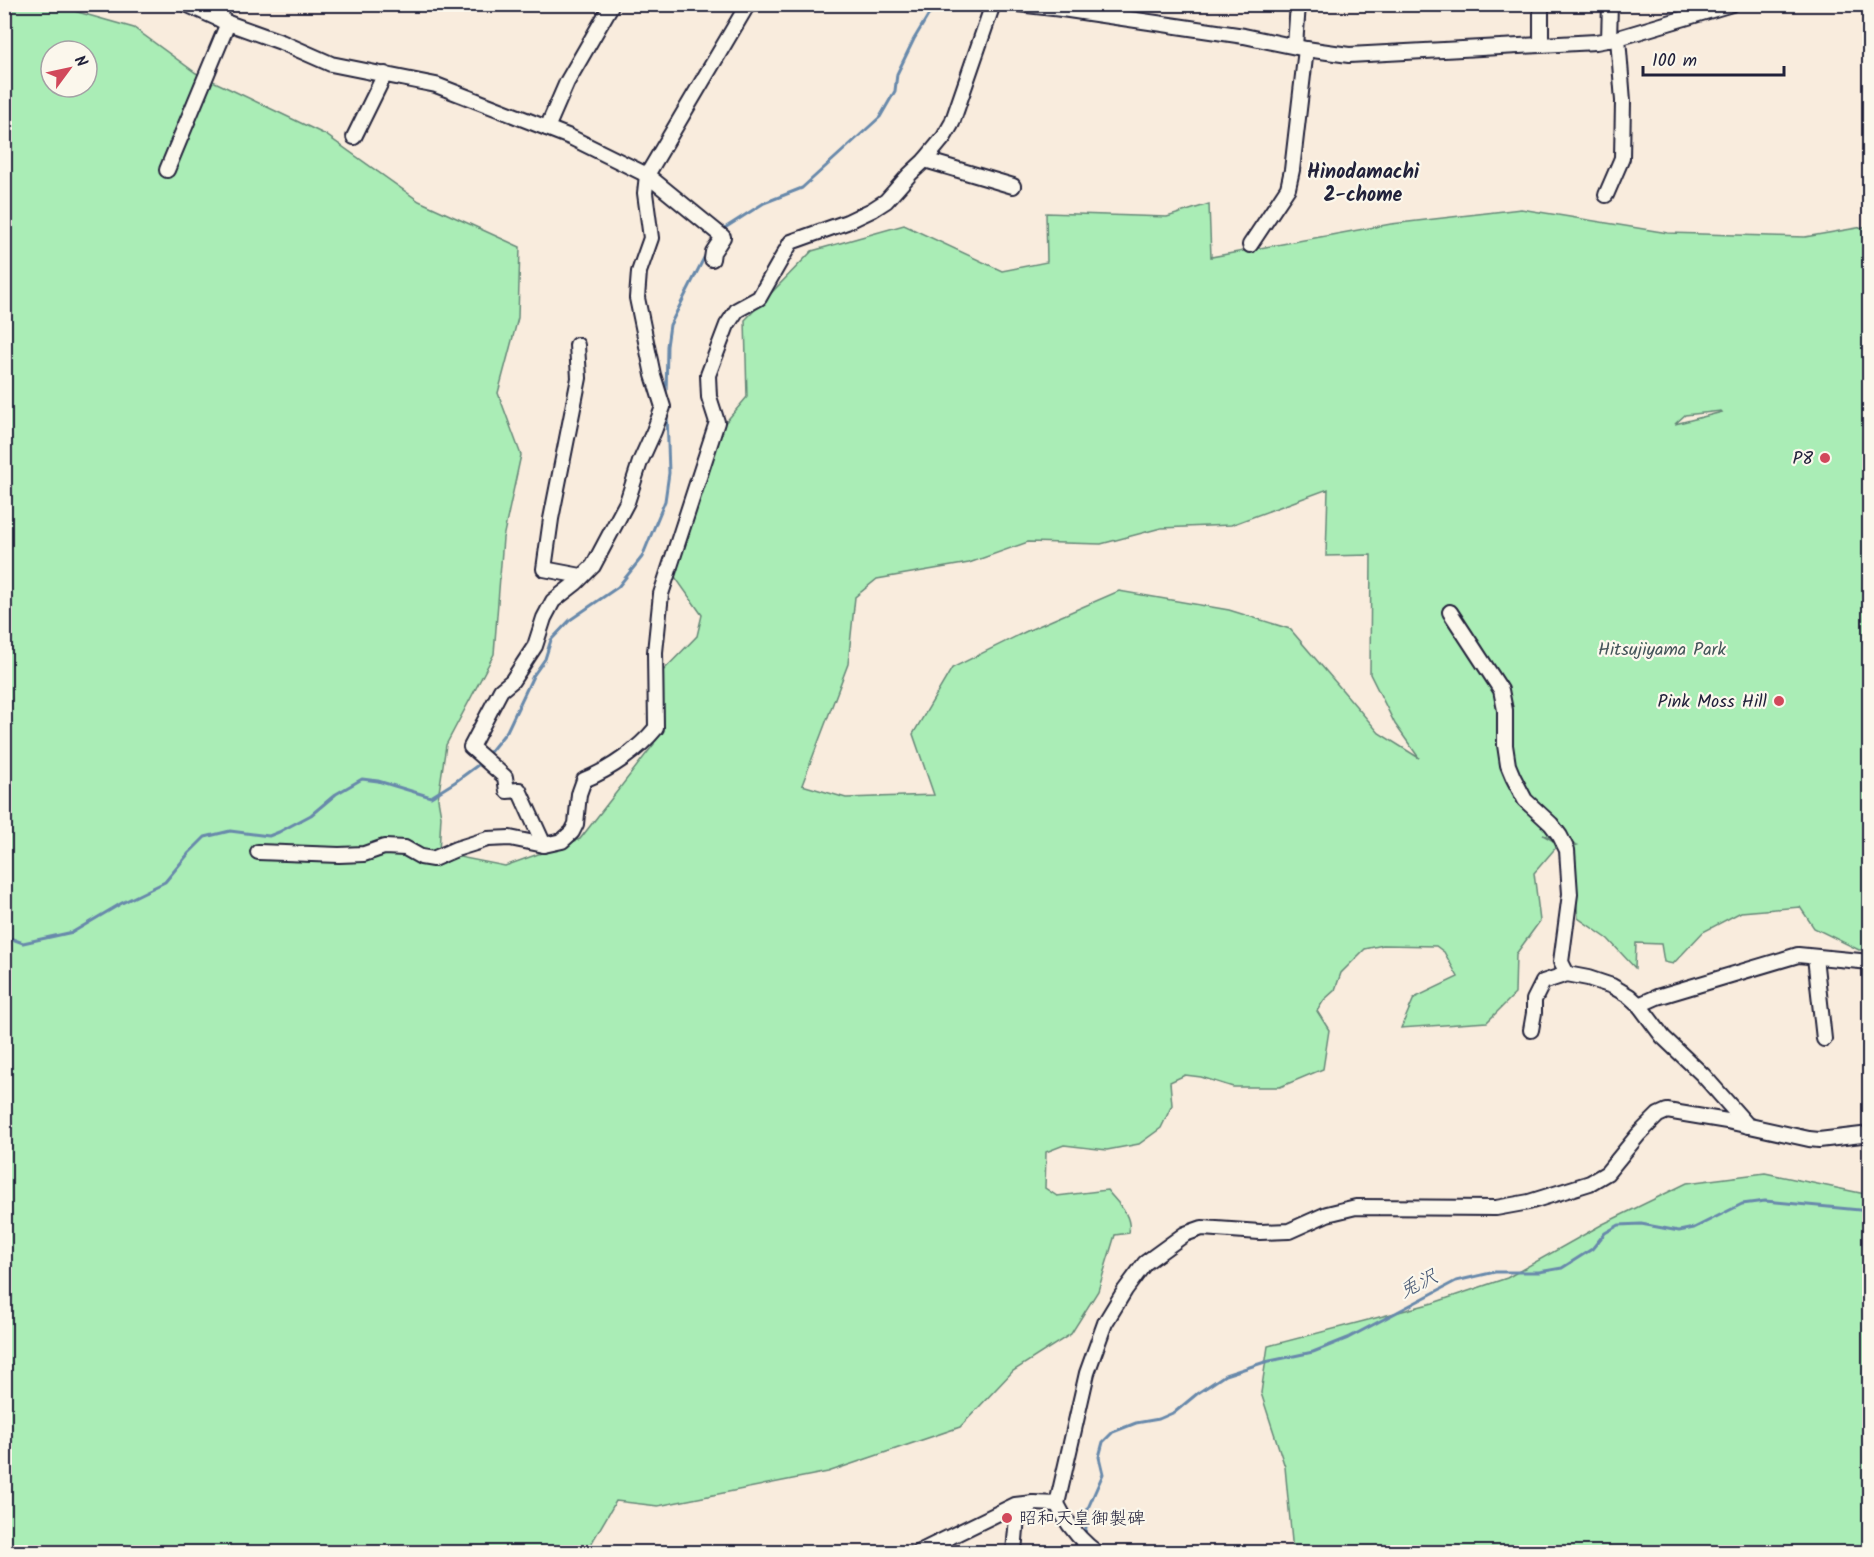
<svg xmlns="http://www.w3.org/2000/svg" width="1874" height="1557" font-family="Kalam,'Klee One',sans-serif">
<style>
.green{fill:#aaedb6;stroke:#668878;stroke-width:1.5;fill-rule:evenodd}
.lines{fill:none;stroke-linecap:round;stroke-linejoin:round}
.stream{stroke:#6889ab;stroke-width:3}
.minor-casing{stroke:#22223b;stroke-width:18}
.minor{stroke:#fbf7ec;stroke-width:14}
.poi-dot{fill:#d1495b;stroke:#fbf7ec;stroke-width:2}
.labels{text-anchor:middle;stroke-width:4.5;stroke-linejoin:round;paint-order:stroke}
.poi-label{font-size:18px;fill:#22223b;stroke:#fbf7ec;text-anchor:end}
.park-label{font-size:18px;fill:#44555a;stroke:#fbf7ec}
.neighbourhood-label{font-size:20px;font-weight:bold;fill:#22223b;stroke:#fbf7ec}
.water-label{font-size:20px;font-style:italic;fill:#455673;stroke:#fbf7ec}
</style>
<rect width="100%" height="100%" fill="#f9ecdd"/>
<filter id="ink" filterUnits="userSpaceOnUse"><feTurbulence type="fractalNoise" baseFrequency=".0167" numOctaves="2"/><feDisplacementMap in="SourceGraphic" scale="12" xChannelSelector="R" yChannelSelector="G"/><feConvolveMatrix kernelMatrix="1 2 1 2 8 2 1 2 1" color-interpolation-filters="sRGB"/></filter>
<g filter="url(#ink)">
<!-- green -->
<g class="green">
<path d="M5 5H53L134 28 196 73 326 135 419 201 520 247 518 318 498 393 521 455 503 538 494 654 446 745 438 799 441 816 439 853 505 866 580 839 654 744 652 682 697 636 702 615 668 567 719 430 747 397 745 320 812 251 904 225 1002 271 1047 262 1046 213 1167 217 1209 204 1211 257 1391 224 1521 209 1668 233 1805 237 1869 226V949L1859 950 1814 928 1800 907 1741 912 1703 932 1673 964 1664 962 1661 944 1636 943 1635 968 1608 939 1578 918 1571 847 1577 845 1543 835 1559 844 1534 873 1540 921 1516 954 1515 994 1487 1022 1401 1028 1414 998 1458 977 1444 952 1436 946 1383 945 1365 949 1341 973 1335 990 1324 1000 1317 1011 1329 1030 1323 1069 1280 1087H1233L1201 1077 1185 1075 1170 1082 1172 1105 1161 1128 1139 1144 1107 1150 1064 1145 1046 1152 1045 1188 1057 1196 1107 1190C1118 1204 1132 1214 1129 1233L1115 1235 1098 1291 1071 1334 1013 1371 960 1427 828 1472 658 1506 616 1501 587 1551 581 1552H5ZM51 51H87V87H51ZM1721 411 1722 412 1675 424 1685 415ZM1328 489 1326 556 1371 555 1370 674 1395 724 1419 758 1379 733 1290 629 1229 610 1119 591 1027 631 952 668 913 734 934 795 846 798 802 785 848 664 855 597 877 579 969 563 1028 542 1101 544 1161 528 1231 525Z"/>
<path d="M1765 1173 1865 1194 1869 1198V1552H1293L1285 1467 1261 1393 1268 1346 1433 1303 1507 1278 1603 1224 1687 1183Z"/>
</g>
<g class="lines">
<!-- stream -->
<g class="stream">
<path d="M720 231 764 203 802 188 880 117 895 91 897 74 914 39 935 4"/>
<path d="M666 398 667 346 670 325 707 252"/>
<path d="M486 757 507 731 533 676 545 659 551 640 570 620 618 587 642 557 665 501 669 473 667 414"/>
<path d="M4 936 23 943 73 932 122 903 165 882 189 853 205 837 230 831 269 836 279 832 311 815 336 794 362 779 378 781 431 797 455 782 482 762"/>
<path d="M1085 1536 1088 1508 1103 1474 1099 1457 1103 1442 1113 1432 1136 1423 1159 1419 1175 1412 1198 1393 1225 1375 1265 1362 1313 1352 1348 1338 1456 1281 1495 1272H1539L1562 1268 1592 1249 1605 1233 1619 1225 1641 1224 1679 1231 1694 1228 1742 1204 1765 1201 1870 1211"/>
</g>
<!-- minor casing -->
<g class="minor-casing">
<g id="minor">
<path d="M186 4 228 23 281 42 331 64 436 85 570 137 647 175 723 237 713 252 712 259"/>
<path d="M1018 4 1062 9 1069 5"/>
<path d="M1541 4V45"/>
<path d="M1062 9 1244 36 1306 49 1349 55 1596 42 1618 38 1732 4"/>
<path d="M221 20 222 4"/>
<path d="M1609 40 1610 4"/>
<path d="M1295 46 1298 4"/>
<path d="M547 128 567 82 612 4"/>
<path d="M354 137 385 74"/>
<path d="M925 160 1013 186"/>
<path d="M167 170 228 23"/>
<path d="M1606 195 1622 158 1623 101 1618 38"/>
<path d="M1250 245 1288 188 1292 170 1306 49"/>
<path d="M577 345 579 378 551 519 544 569 581 576"/>
<path d="M1450 612 1501 690 1505 710V745L1508 765 1513 777 1525 800 1551 824 1560 836 1567 850 1570 894 1561 962 1567 974"/>
<path d="M544 845 519 790 507 791 505 777 471 747 501 690 512 681 535 646 544 618 553 601 576 583 593 566 627 502 640 462 654 431 663 407 653 375 637 298 639 272 651 238 645 193 647 175 748 4"/>
<path d="M258 852 339 855 364 854 384 847 405 848 421 857 433 859 456 849 488 839 510 838 544 845 562 841 572 832 576 824 579 794 584 780C611 769 638 750 656 728L655 652 661 594 717 422 709 397 708 375 727 325 737 310 759 298 791 242 847 222 872 210 886 201 910 174 925 160 944 137 952 123 993 4"/>
<path d="M1815 957 1824 1039"/>
<path d="M1639 1005 1657 997 1798 955 1870 962"/>
<path d="M1531 1030 1534 1013V1000L1543 982 1567 974 1588 978 1612 986 1629 996 1639 1005 1663 1037 1703 1075 1748 1126"/>
<path d="M919 1552 1015 1505 1033 1503 1057 1504"/>
<path d="M1014 1552 1017 1517 1033 1503"/>
<path d="M1096 1552C1078 1539 1067 1524 1057 1504L1087 1373 1105 1323 1125 1290 1145 1263 1185 1234 1202 1228 1260 1232 1289 1231 1327 1214 1356 1207 1496 1208 1529 1202 1590 1183 1607 1173 1638 1135 1658 1115 1667 1111 1727 1121 1809 1139 1819 1140 1870 1134"/>
</g>
</g>
<!-- minor -->
<use href="#minor" class="minor"/>
</g>
</g>
<!-- markers -->
<g class="poi-dot">
<circle cx="1825" cy="458" r="6"/>
<circle cx="1779" cy="701" r="6"/>
<circle cx="1007" cy="1518" r="6"/>
</g>
<g class="labels">
<!-- poi labels -->
<g class="poi-label">
<text x="1813" y="464">P8</text>
<text x="1767" y="707">Pink Moss Hill</text>
<text x="1019" y="1524" text-anchor="start">昭和天皇御製碑</text>
</g>
<!-- park labels -->
<g class="park-label">
<text x="1662" y="655">Hitsujiyama Park</text>
</g>
<!-- neighbourhood labels -->
<g class="neighbourhood-label">
<text x="1363" y="178">Hinodamachi<tspan x="1363" dy="23">2-chome</tspan></text>
</g>
<!-- water labels -->
<g class="water-label">
<text transform="translate(1418 1283) rotate(-26)" y="7">兎沢</text>
</g>
</g>
<!-- margin -->
<rect width="1874" height="1557" fill="none" stroke="#fbf7ec" stroke-width="24"/>
<rect x="12" y="12" width="1850" height="1533" fill="none" stroke="#22223b" stroke-width="2" filter="url(#ink)"/>
<!-- north arrow -->
<g transform="translate(69 69) rotate(57)"><circle r="28" fill="#fbf7ec" stroke="#a4a2a5" stroke-width="1.5"/>
<path d="M0-4.5L10 22L0 15L-10 22Z" fill="#d1495b"/>
<text y="-9" font-size="16" font-weight="bold" text-anchor="middle" fill="#22223b">N</text>
</g>
<!-- scale -->
<path d="M1643 66v9h141v-9" fill="none" stroke="#22223b" stroke-width="3"/>
<text x="1652" y="66" font-size="18" fill="#22223b" stroke="#fbf7ec" stroke-width="4.5" paint-order="stroke">100 m</text>
</svg>
